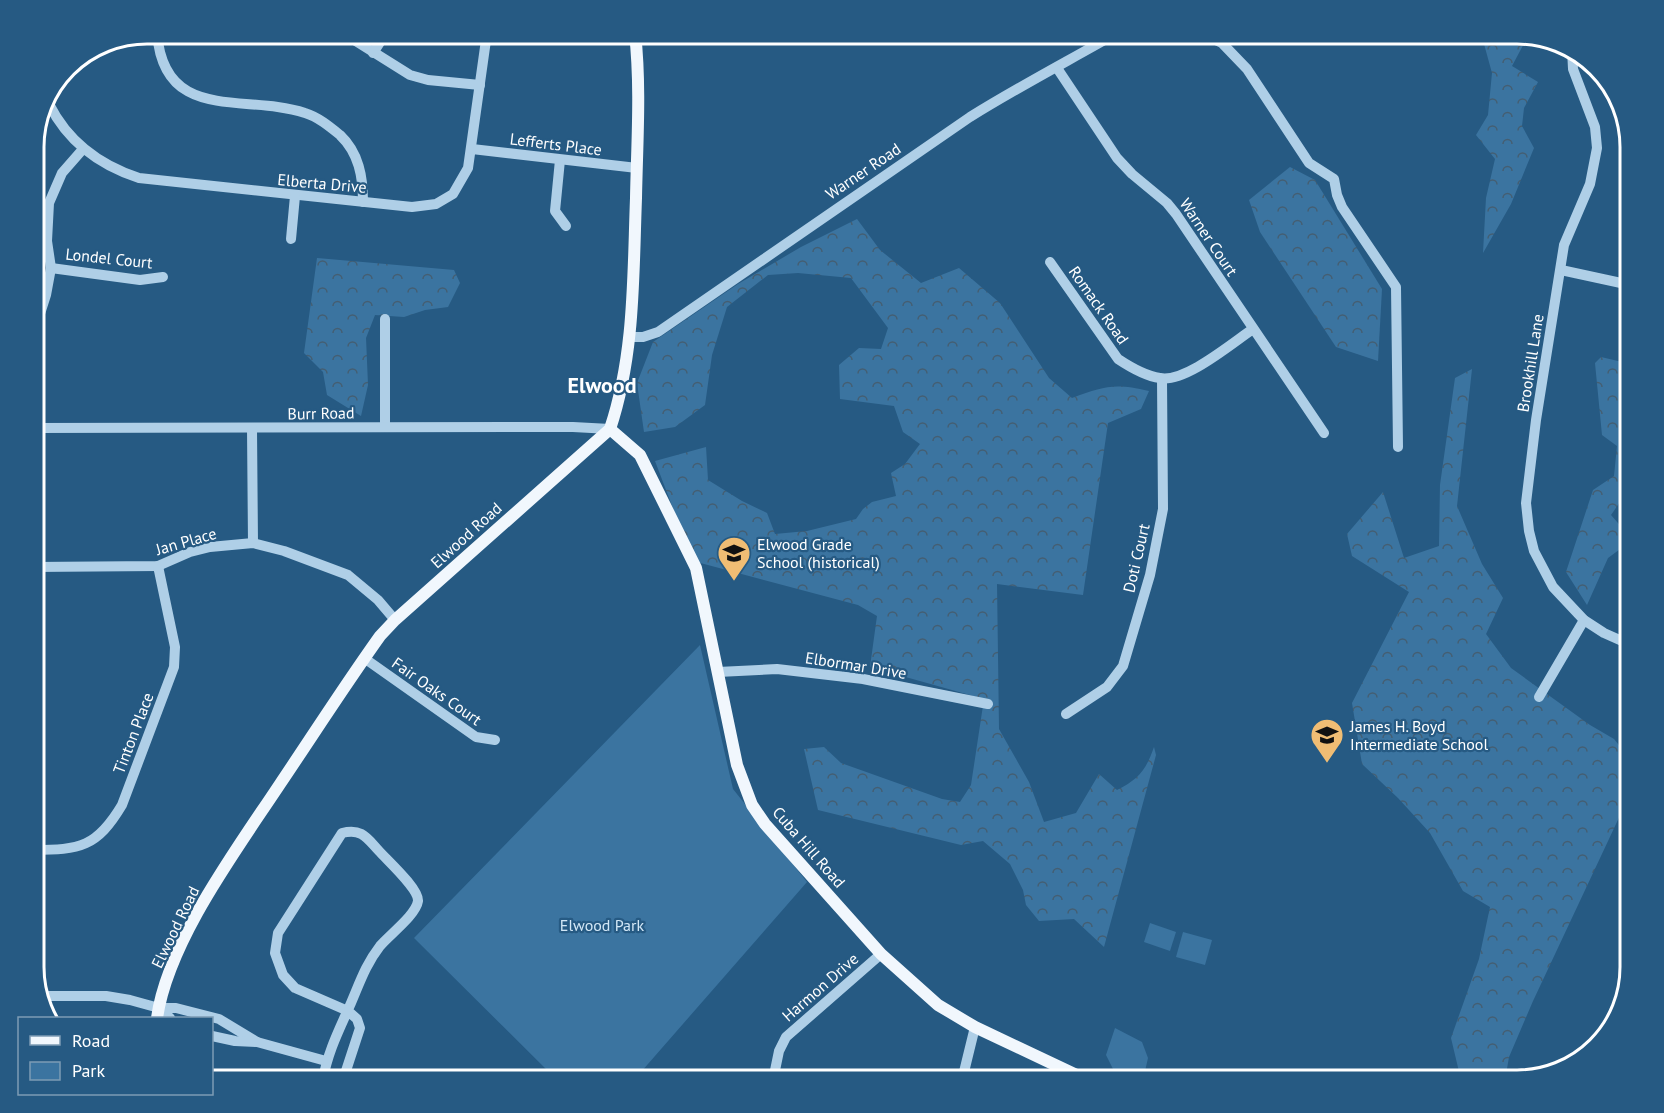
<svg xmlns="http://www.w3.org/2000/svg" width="1664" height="1113" font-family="'PT Sans',sans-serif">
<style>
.forest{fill:url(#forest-crowns)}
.green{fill:#3b74a0}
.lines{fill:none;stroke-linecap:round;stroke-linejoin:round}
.minor{stroke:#afcfe7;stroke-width:10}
.major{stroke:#f1f7fd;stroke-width:12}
.labels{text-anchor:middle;stroke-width:4.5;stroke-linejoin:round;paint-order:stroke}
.street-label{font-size:16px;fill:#fff;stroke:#265a83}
.poi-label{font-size:16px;fill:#fff;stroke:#265a83;text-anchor:start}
.park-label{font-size:16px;fill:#d2e7f6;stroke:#265a83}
.district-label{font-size:22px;font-weight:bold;fill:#fff;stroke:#265a83}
.rim{fill:none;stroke:#fff;stroke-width:3}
</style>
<defs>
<pattern id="forest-crowns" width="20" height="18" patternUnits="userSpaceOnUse" patternTransform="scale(1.5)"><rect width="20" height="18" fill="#3b74a0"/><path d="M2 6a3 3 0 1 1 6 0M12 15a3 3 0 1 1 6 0" fill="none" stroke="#445e72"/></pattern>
</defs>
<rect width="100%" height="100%" fill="#265a83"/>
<!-- forest -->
<g class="forest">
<path d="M1481 33H1518L1528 36 1512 66 1538 82 1524 108 1522 126 1534 148 1511 204 1483 253 1486 198 1495 159 1476 135 1488 115 1492 73Z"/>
<path d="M1290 167 1315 180 1382 289 1378 361 1336 347 1260 232 1249 200Z"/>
<path d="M857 219 880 250 921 283 959 268 1000 303 1049 378 1072 398C1105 386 1114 383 1149 391L1141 409 1108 423 1083 595 997 584 999 729 1029 782 1044 822 1076 813 1099 774 1117 790C1139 779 1146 770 1154 747L1156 755 1104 947 1074 919 1039 921 1026 905 1023 890 1010 864 983 841 961 845 818 810 804 749 824 747 841 763 942 799 960 802 971 785 984 699 870 667 877 616 858 605 693 561 655 461 706 447 708 480 742 501 767 513 775 534 807 531 856 519 863 509 872 502 896 496 891 473 905 464 920 444 903 432 894 406 840 399 839 365 859 348 881 349 888 328 851 278 798 273 768 275 727 307 712 355 705 405 675 427 644 432 637 383 653 342 738 284 801 247Z"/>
<path d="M317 258 454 270 460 283 448 307 425 310 404 317 375 315 366 338 368 385 361 416 327 395 323 372 304 353Z"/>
<path d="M1601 357 1622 362 1631 379V486L1611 515 1631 538V541L1608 558 1587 605 1566 572 1593 490 1614 476 1617 446 1602 435 1595 363Z"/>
<path d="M1472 369 1457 506 1482 564 1503 598 1486 634 1511 668 1590 725 1614 739 1631 760V792L1533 1001 1509 1057 1505 1080H1461L1451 1038 1479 959 1490 907 1463 891 1430 833 1398 798 1362 764 1352 703 1409 592 1352 556 1347 534 1383 492 1404 558 1439 546 1440 485 1455 378Z"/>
</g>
<!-- green -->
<g class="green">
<path d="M700 645 733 789 807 882 634 1080H557L414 938Z"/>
<path d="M1150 923 1176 932 1170 951 1144 942Z"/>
<path d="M1183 932 1212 940 1205 965 1176 957Z"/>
<path d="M1115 1028 1142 1042 1148 1058 1143 1080H1133L1115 1073 1106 1055Z"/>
</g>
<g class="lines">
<!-- minor -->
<g class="minor">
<path d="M157 33C164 124 245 93 305 113 318 117 329 126 340 135 359 153 363 177 363 202"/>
<path d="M343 33 410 75 428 80 480 85"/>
<path d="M1201 33 1222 43 1247 69 1309 163 1334 179 1337 195 1342 207 1396 287 1398 447"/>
<path d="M1572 49 1573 69 1595 127 1597 148 1590 184 1564 245 1536 420 1526 503 1529 531 1534 551 1553 587 1584 620 1604 633 1631 645"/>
<path d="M373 53 386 33"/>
<path d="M1057 68 1117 158 1132 174 1167 203 1176 214 1324 433"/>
<path d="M49 104C68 142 99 165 139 178L412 207 436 204 453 194 468 168 487 33"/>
<path d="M472 149 637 168"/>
<path d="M560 160 555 211 566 226"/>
<path d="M291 239 295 196"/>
<path d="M1050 262 1118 359C1130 367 1145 376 1160 378 1185 383 1232 343 1253 329"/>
<path d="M51 268 140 280 163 277"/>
<path d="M1561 270 1621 283 1631 287"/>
<path d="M630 337H643L658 332 970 117C1018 87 1068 61 1117 33"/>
<path d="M33 396 38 320 46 295 51 268 47 241 49 203 62 173 83 149"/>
<path d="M385 427V319"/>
<path d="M33 428 573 427 610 429"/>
<path d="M252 429 253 543"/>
<path d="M33 567 158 566 190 552 210 547 253 543 284 551 348 575 378 600 395 620"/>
<path d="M33 603 41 567"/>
<path d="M364 658 476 737 495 740"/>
<path d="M718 672 777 669 863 679 988 704"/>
<path d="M1539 697 1584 620"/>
<path d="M1066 714 1107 687 1123 666 1150 575 1163 509 1162 379"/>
<path d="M33 850C80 850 97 847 122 805L174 667 175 647 158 566"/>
<path d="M40 996H106L130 1000 159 1008H176L219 1019 257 1042"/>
<path d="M159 1008 170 1018"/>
<path d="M212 1036 235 1041 257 1042 326 1061"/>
<path d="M323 1080C327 1053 340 1028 351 1003 360 982 366 964 380 946 389 935 416 915 418 901 419 889 388 861 379 851 367 838 362 828 342 833L278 933 275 953 283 975 295 988 348 1011 357 1019 360 1028 343 1080"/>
<path d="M773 1080 779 1051 786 1037 881 954"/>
<path d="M962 1080 975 1027"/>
</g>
<!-- major -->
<g class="major">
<path d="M610 429 640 455 696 568 737 765 752 805 765 824 881 954 938 1005 975 1027 1087 1080"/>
<path d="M157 1018C168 941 237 849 280 784 313 735 345 685 380 636L395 620 610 429C635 354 633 276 636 198 637 143 641 88 635 33"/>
</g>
</g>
<!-- icons -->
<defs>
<g id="school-pin" transform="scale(1.725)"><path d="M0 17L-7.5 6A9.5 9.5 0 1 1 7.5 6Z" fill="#f0bd74" stroke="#265a83"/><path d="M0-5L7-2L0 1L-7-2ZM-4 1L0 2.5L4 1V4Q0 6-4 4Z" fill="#111"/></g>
</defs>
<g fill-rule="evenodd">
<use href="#school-pin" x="734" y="553"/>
<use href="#school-pin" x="1327" y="735"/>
</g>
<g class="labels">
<!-- street labels -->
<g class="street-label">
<text transform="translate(556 144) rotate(7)" y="6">Lefferts Place</text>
<text transform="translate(863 171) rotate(-34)" y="6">Warner Road</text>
<text transform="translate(322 183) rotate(5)" y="6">Elberta Drive</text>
<text transform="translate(1209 237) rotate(56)" y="6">Warner Court</text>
<text transform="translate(109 258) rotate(6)" y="6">Londel Court</text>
<text transform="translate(1099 305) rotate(55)" y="6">Romack Road</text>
<text transform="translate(1530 363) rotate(-81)" y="6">Brookhill Lane</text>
<text transform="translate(321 413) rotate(-1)" y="6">Burr Road</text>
<text transform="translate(466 535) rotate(-42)" y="6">Elwood Road</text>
<text transform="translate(186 541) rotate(-16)" y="6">Jan Place</text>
<text transform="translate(1136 558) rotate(-77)" y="6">Doti Court</text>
<text transform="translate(856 665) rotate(9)" y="6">Elbormar Drive</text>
<text transform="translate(437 691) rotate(35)" y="6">Fair Oaks Court</text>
<text transform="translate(133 733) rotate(-69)" y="6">Tinton Place</text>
<text transform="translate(809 847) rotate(49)" y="6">Cuba Hill Road</text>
<text transform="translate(175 927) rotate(-64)" y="6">Elwood Road</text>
<text transform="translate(820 987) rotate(-41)" y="6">Harmon Drive</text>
</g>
<!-- poi labels -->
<g class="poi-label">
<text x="757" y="550">Elwood Grade<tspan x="757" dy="18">School (historical)</tspan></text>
<text x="1350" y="732">James H. Boyd<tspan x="1350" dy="18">Intermediate School</tspan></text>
</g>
<!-- park labels -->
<g class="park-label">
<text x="602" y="931">Elwood Park</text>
</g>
<!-- district labels -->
<g class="district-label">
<text x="602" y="393">Elwood</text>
</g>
</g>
<!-- crop -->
<path d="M0 0H1664V1113H0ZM147 44H1517A103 103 0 0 1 1620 147V967A103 103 0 0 1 1517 1070H147A103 103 0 0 1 44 967V147A103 103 0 0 1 147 44Z" fill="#265a83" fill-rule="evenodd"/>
<path class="rim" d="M147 44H1517A103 103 0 0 1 1620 147V967A103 103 0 0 1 1517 1070H147A103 103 0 0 1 44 967V147A103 103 0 0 1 147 44Z"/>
<!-- legend -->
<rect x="18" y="1017" width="195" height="78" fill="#265a83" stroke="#7d9cb5" stroke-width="1.5"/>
<rect x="30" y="1036" width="30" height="9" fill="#f1f7fd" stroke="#7d9cb5" stroke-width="1.5"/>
<text x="72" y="1047" font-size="18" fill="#ffffff">Road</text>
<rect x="30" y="1062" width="30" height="18" fill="#3b74a0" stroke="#7d9cb5" stroke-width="1.5"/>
<text x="72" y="1077" font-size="18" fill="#ffffff">Park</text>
</svg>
